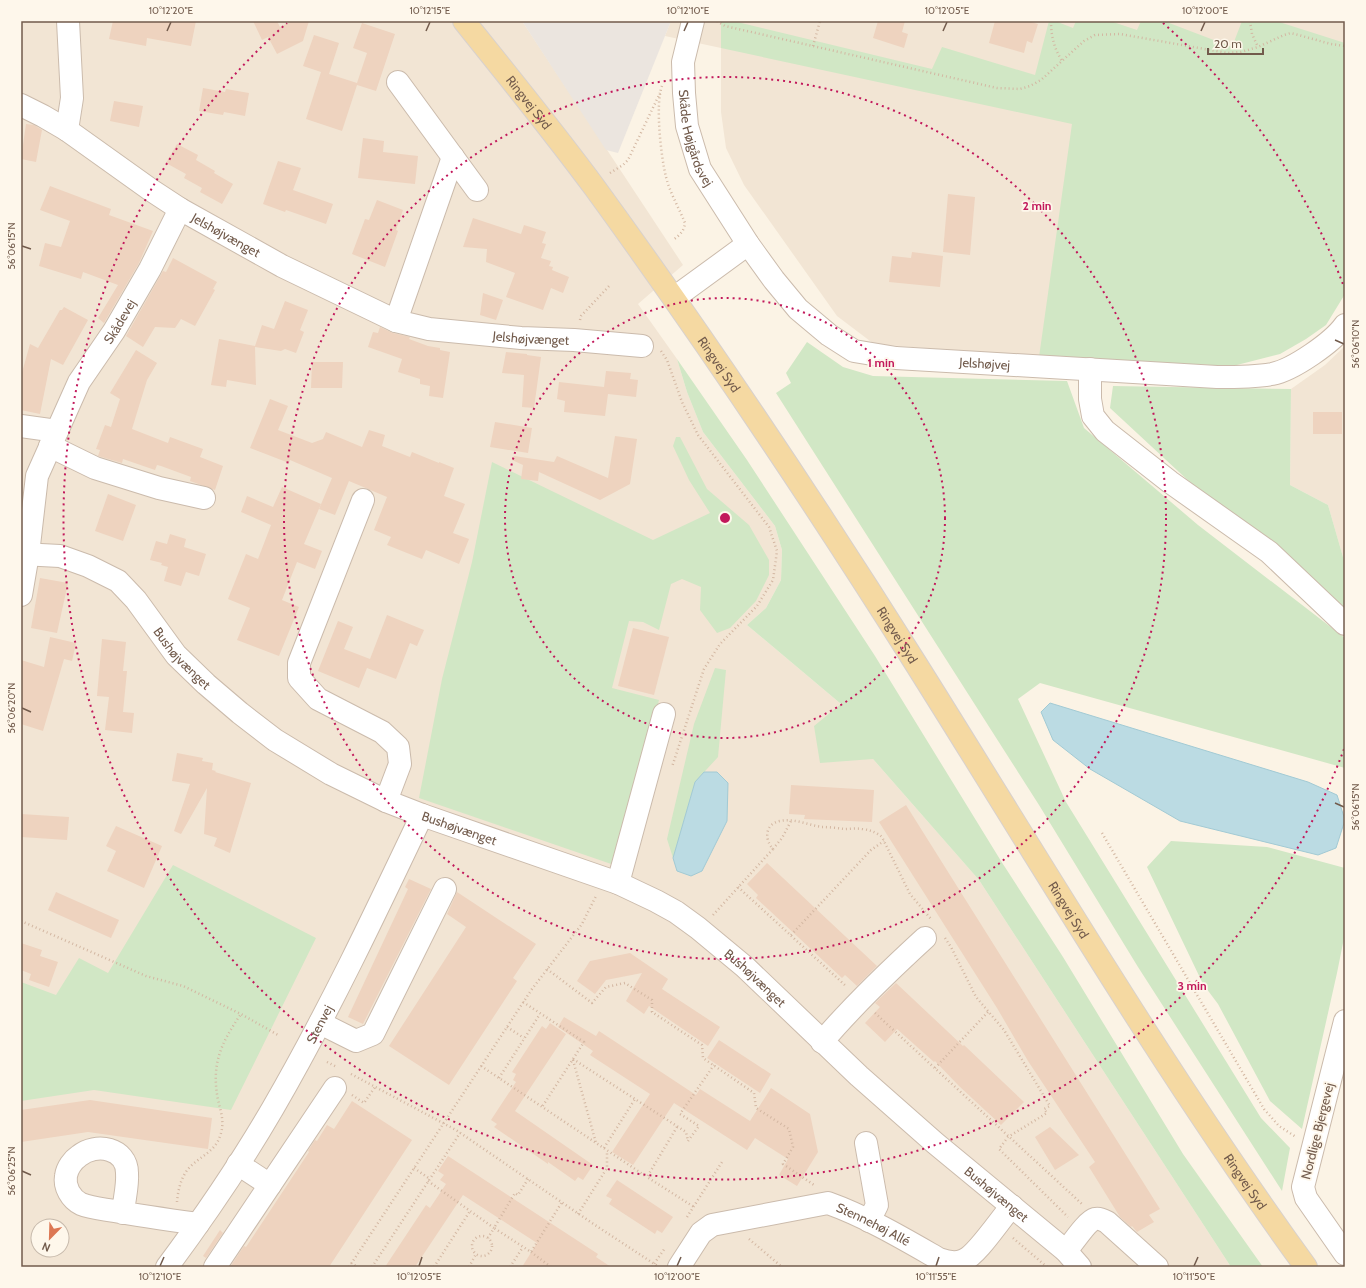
<svg xmlns="http://www.w3.org/2000/svg" width="1366" height="1288" font-family="Cabin,sans-serif">
<style>
.residential{fill:#f2e5d4;fill-rule:evenodd}
.industrial{fill:#ebe5df}
.green{fill:#d1e7c5}
.water{fill:#bbdbe3;stroke:#a2cad4}
.building{fill:#eed3bf}
.lines{fill:none;stroke-linecap:round;stroke-linejoin:round}
.minor-casing{stroke:#cbbbac;stroke-width:24}
.major-casing{stroke:#d8d1cd;stroke-width:24}
.path{stroke:#d3b7a2;stroke-width:2.5;stroke-dasharray:1 3;stroke-linecap:butt}
.minor{stroke:#fff;stroke-width:22}
.major{stroke:#f5d9a2;stroke-width:22}
.ticks{fill:none;stroke:#725b4c;stroke-width:1.5}
.ring{fill:none;stroke:#c2185b;stroke-width:2;stroke-dasharray:2 4}
.labels{text-anchor:middle;stroke-width:3.5;stroke-linejoin:round;paint-order:stroke}
.street-label{font-size:13px;fill:#725b4c;stroke:#fef7eb}
.centre{fill:#c2185b;stroke:#fef7eb;stroke-width:2}
.ring-label{font-size:12px;text-anchor:middle;font-weight:bold;fill:#c2185b;stroke:#fef7eb;stroke-width:3.5;stroke-linejoin:round;paint-order:stroke}
.neatline{fill:none;stroke:#725b4c;stroke-width:1.5}
.ticks-label{font-size:10px;text-anchor:middle;fill:#725b4c}
</style>
<rect width="100%" height="100%" fill="#fbf3e5"/>
<!-- residential -->
<g class="residential">
<path d="M21 21H522L683 265 638 304 677 359 687 392 703 432 775 526 782 550 781 580 766 608 747 625 841 704 873 759 979 880 1231 1267H21ZM38 1226H62V1250H38Z"/>
<path d="M671 21H1345V185L1039 357 874 344 837 316 744 185 726 148 721 112V48L665 36Z"/>
<path d="M1345 346V564L1328 505 1290 485 1291 389 1325 365Z"/>
</g>
<!-- industrial -->
<path class="industrial" d="M522 21H671L618 153 606 150Z"/>
<!-- green -->
<g class="green">
<path d="M721 21H733L932 69 942 47 1035 75 1049 21H1055L1073 28 1076 21H1110L1137 30 1141 21H1164L1232 47 1242 21H1276L1345 43V294L1326 325 1306 339 1280 354 1233 366 1039 357 1072 124 721 48Z"/>
<path d="M807 342 843 367 873 376 1067 381 1084 428 1198 525 1345 638V768L1040 683 1018 699 1066 802 1261 1118 1290 1148 1282 1191 1138 967 1039 805 776 393 791 383 786 373Z"/>
<path d="M677 359 747 460 875 656 1001 861 1063 957 1183 1154 1263 1267H1231L979 880 873 759 820 763 814 726 841 704 747 625 766 608 781 580 782 550 775 526 703 432 687 392Z"/>
<path d="M1113 386 1291 389 1290 485 1328 505 1345 564V610L1193 485 1110 408Z"/>
<path d="M676 437H680L707 489 749 525 769 560V575L756 601 730 628 717 633 700 610 701 587 682 579 671 584 659 630 643 622 629 621 612 688 659 700 626 836 617 866 419 798 442 679 472 562 492 462 653 540 710 513 689 480 673 446Z"/>
<path d="M715 668 726 670 718 757 695 782 673 858 667 839 694 724Z"/>
<path d="M1171 841 1267 847 1345 868V933L1337 973 1302 1129 1270 1101 1218 1004 1203 984 1147 867Z"/>
<path d="M173 865 316 938 231 1110 94 1090 21 1101V982L56 995 79 958 108 973Z"/>
</g>
<!-- water -->
<g class="water">
<path d="M1050 703 1308 782 1337 795 1345 820 1336 848 1318 855 1180 821 1090 769 1053 740 1041 712Z"/>
<path d="M704 772H717L728 783 727 821 702 871 691 876 677 871 673 858 695 782Z"/>
</g>
<!-- building -->
<g class="building">
<path d="M113 21H196L191 46 147 38 146 46 109 39Z"/>
<path d="M253 21H277L280 27 292 21H309L303 41 277 54 268 37 262 40Z"/>
<path d="M878 21H905L902 32 908 34 904 48 873 38Z"/>
<path d="M995 21H1028L1038 24 1032 43 1027 41 1024 53 989 43Z"/>
<path d="M362 23 395 34 376 91 357 85 342 131 306 119 321 72 303 66 314 35 339 43 329 74 357 83 367 53 353 48Z"/>
<path d="M203 88 225 92 226 89 249 93 245 116 224 112 223 115 199 111Z"/>
<path d="M114 101 143 106 139 127 110 121Z"/>
<path d="M26 124 34 125 42 130 36 162 21 159Z"/>
<path d="M363 138 384 141 383 152 418 156 415 184 358 178Z"/>
<path d="M177 144 198 155 196 160 215 171 214 173 233 184 222 204 200 192 202 188 184 178 186 174 166 163Z"/>
<path d="M278 161 301 168 293 190 333 204 326 224 286 210 285 212 263 204Z"/>
<path d="M50 186 111 209 109 215 153 231 139 263 104 323 98 318 118 285 83 272 81 279 39 266 45 243 61 247 70 221 40 210Z"/>
<path d="M948 194 975 197 970 255 943 252Z"/>
<path d="M377 200 403 210 396 230 398 231 385 267 352 254 365 219 369 220Z"/>
<path d="M473 218 521 234 524 225 546 232 542 243 546 244 541 258 551 261 549 266 553 267 552 270 569 277 563 293 551 288 543 310 506 297 515 273 486 262 487 249 463 247Z"/>
<path d="M912 252 943 256 940 287 889 282 892 256 911 258Z"/>
<path d="M173 258 217 282 213 289 215 290 195 326 181 319 175 328 155 327 143 347 126 336 163 271 166 272Z"/>
<path d="M483 293 503 300 496 320 480 315Z"/>
<path d="M285 301 308 310 300 330 304 332 296 353 285 349 281 351 255 347 256 385 227 380 226 387 211 385 219 339 255 346 262 325 274 329Z"/>
<path d="M64 307 88 320 63 365 51 359 40 414 21 410V376L30 344 38 348 60 310H62Z"/>
<path d="M380 327 393 333 410 337 409 339 428 346 440 348V350L450 352 443 398 429 396 430 386 420 384V379L398 372 402 359 368 347 373 332 378 333Z"/>
<path d="M136 350 157 363 147 380 132 429 168 443 170 437 203 449 200 457 223 466 215 490 190 481 191 477 161 466 157 465 155 470 123 459 122 463 98 456 100 450 96 449 105 425 111 427 120 399 110 393Z"/>
<path d="M506 352 527 354V355L541 357 534 408 522 407 524 375 502 373Z"/>
<path d="M312 362H343L342 388H311Z"/>
<path d="M606 371 631 373 630 379 638 380 636 397 608 394 605 416 564 412 565 401 557 399 559 382 604 387Z"/>
<path d="M270 399 288 406 278 430 312 443 323 439 326 432 362 447 369 430 385 435 382 446 410 457 412 452 439 463V462L454 468 444 496 465 504 453 533 469 539 459 564 426 550 422 559 387 545 391 537 374 530 387 497 349 481 335 515 319 509 332 478 290 460 289 463 250 448Z"/>
<rect x="1313" y="412" width="29" height="22"/>
<path d="M495 422 532 428 528 453 490 447Z"/>
<path d="M615 436 637 439 630 484 600 500 539 472 538 481 521 479 523 465 512 460 514 456 554 462 557 456 608 478Z"/>
<path d="M282 487 321 504 304 544 322 551 315 569 297 562 282 600 299 607 279 656 237 640 250 608 228 599 246 554 258 559 271 525 241 512 247 496 273 507Z"/>
<path d="M108 494 136 505 123 541 95 531Z"/>
<path d="M170 534 186 539 184 547 206 554 199 576 186 572 181 586 164 581 168 567 161 565 162 563 150 560 156 541 167 544Z"/>
<path d="M40 578 68 583 57 633 31 628Z"/>
<path d="M387 615 424 630 417 646 410 643 396 679 367 668 359 688 318 671 338 621 353 627 344 649 370 659Z"/>
<path d="M633 628 669 637 654 695 618 686Z"/>
<path d="M50 637 76 643 72 661 64 659 43 731 21 724V660L44 667Z"/>
<path d="M102 639 126 642 123 671H127L123 712 134 713 132 733 105 730 109 697 97 696Z"/>
<path d="M177 753 203 758 202 761 213 763 212 770 216 771 215 772 251 783 230 853 214 846 217 838 204 834 207 788 181 834 174 831 190 784 172 781Z"/>
<path d="M791 785 874 790 872 822 804 819 805 815 789 814Z"/>
<path d="M906 805 1160 1209 1149 1215 1154 1222 1137 1232 1132 1226 1131 1227 1120 1217 1089 1167 1095 1162 1028 1061 997 1008 879 822Z"/>
<path d="M21 814 69 817 67 840 21 837Z"/>
<path d="M116 826 162 846 144 888 107 871 116 851 106 846Z"/>
<path d="M767 863 877 966 857 986 845 975 842 978 756 898 758 895 747 884Z"/>
<path d="M409 879 431 889 363 1024 348 1017 408 889 405 887Z"/>
<path d="M56 892 119 920 111 938 48 910Z"/>
<path d="M457 892 536 944 513 978 517 981 449 1085 389 1046 466 927 447 914Z"/>
<path d="M21 943 42 950 40 956 58 962 49 987 29 980 31 974 21 970Z"/>
<path d="M630 953 668 979 662 989 720 1027 708 1046 649 1006 644 1014 626 1001 642 973 606 980 595 994 577 981 590 961Z"/>
<path d="M896 983 963 1046 964 1045 1024 1102 1001 1125 959 1086 935 1061 934 1062 897 1029 885 1042 865 1023 880 1007 875 1003Z"/>
<path d="M564 1017 596 1036 599 1031 696 1095 700 1089 750 1121 771 1088 810 1114 818 1152 797 1186 779 1175 788 1159 755 1138 747 1150 674 1103 633 1165 612 1152 650 1094 590 1055 593 1051 558 1027Z"/>
<path d="M550 1023 566 1034 515 1111 593 1165 583 1180 578 1177 575 1181 548 1162V1164L494 1127 497 1124 491 1120 516 1082 513 1080 516 1074 512 1072 542 1026 546 1029Z"/>
<path d="M719 1040 771 1074 760 1093 707 1058Z"/>
<path d="M90 1100 212 1118 208 1149 88 1132 21 1142V1110Z"/>
<path d="M352 1101 412 1140 329 1267H230L244 1246 246 1247 309 1152 308 1151 315 1140 317 1141 327 1125 334 1129Z"/>
<path d="M1050 1127 1079 1155 1055 1170 1035 1137Z"/>
<path d="M448 1156 598 1254 596 1257 611 1267H522L537 1243 463 1195 415 1267H385L426 1205 430 1208 446 1184 440 1180 444 1175 438 1171Z"/>
<path d="M617 1180 673 1217 662 1233 657 1230 655 1234 609 1204 612 1199 606 1196Z"/>
<path d="M220 1230 223 1233 206 1258 203 1256Z"/>
</g>
<g class="lines">
<!-- minor casing -->
<g class="minor-casing">
<g id="minor">
<path id="s1" d="M693 21 683 62 684 93 687 126 700 169 748 244 774 280 798 309 829 335 854 351 896 358 1217 377C1236 377 1254 377 1272 374 1293 370 1333 342 1345 325"/>
<path d="M398 82 477 190"/>
<path id="s2" d="M21 105 43 116 67 130 151 190 180 209 282 266 396 321 429 329 521 338 574 340 642 346"/>
<path d="M67 130 72 98 68 21"/>
<path d="M674 298 748 244"/>
<path d="M396 321 453 157"/>
<path d="M1090 369V399L1093 416 1105 431 1170 482 1269 552 1345 624"/>
<path d="M21 426 57 431"/>
<path d="M50 446 95 468 159 488 204 498"/>
<path d="M363 500 299 663V678L318 699 382 732 398 747 400 764 386 801"/>
<path id="s3" d="M21 554 60 556 88 566 118 581 136 600 176 655 206 684 240 713 275 740 331 774 386 801 422 815 618 883 656 901 676 912 698 928 745 967 859 1076 935 1143 1066 1251 1080 1267"/>
<path id="s4" d="M21 595 28 554 37 476 79 382 114 331 150 269 180 209"/>
<path d="M618 883 664 714"/>
<path d="M1345 1021 1303 1187 1306 1198 1345 1254"/>
<path d="M320 1023 356 1041 373 1034 445 889"/>
<path d="M822 1042C854 1004 889 971 925 938"/>
<path d="M866 1143 877 1205 869 1221"/>
<path d="M238 1164 270 1185"/>
<path d="M123 1213C124 1200 128 1186 127 1173 127 1148 96 1142 79 1156 73 1160 67 1168 66 1176 64 1187 71 1199 81 1204 91 1208 103 1209 114 1211 142 1216 170 1220 198 1224"/>
<path d="M1066 1251C1072 1244 1087 1221 1095 1219 1099 1218 1103 1220 1107 1222L1157 1267"/>
<path id="s5" d="M167 1267C205 1216 241 1163 273 1108 328 1013 375 914 422 815"/>
<path d="M215 1267 335 1088"/>
<path id="s6" d="M679 1267 701 1233 712 1225 828 1203C867 1217 904 1239 939 1259 947 1262 956 1264 964 1260 977 1255 1001 1218 1012 1206"/>
</g>
</g>
<!-- major casing -->
<g class="major-casing">
<g id="major">
<path id="s7" d="M464 21C508 76 553 131 595 188 707 342 814 502 916 664 1043 866 1165 1073 1306 1267"/>
</g>
</g>
<!-- path -->
<g class="path">
<path d="M717 21 725 26 997 88 1020 89 1030 86 1041 80 1084 41 1095 35 1120 34 1227 53 1241 52 1258 47 1284 35 1291 33 1331 44 1345 46"/>
<path d="M1051 21C1051 36 1054 48 1062 61"/>
<path d="M1250 21 1252 34 1258 47"/>
<path d="M813 46 820 21"/>
<path d="M662 86C655 104 661 157 666 177 670 193 679 208 685 223 684 231 680 235 673 240"/>
<path d="M610 173 623 165 628 160 660 93"/>
<path d="M580 320 581 316 611 284"/>
<path d="M661 351 667 360 682 402 698 435 769 527 777 551 773 580 757 606 720 644 704 669 672 767"/>
<path d="M1102 833 1264 1109 1279 1126 1296 1137"/>
<path d="M773 849 782 838 791 821"/>
<path d="M738 887 847 987"/>
<path d="M713 915 773 849C764 839 765 824 780 821 794 818 808 825 822 827 829 827 837 828 844 829 850 829 856 828 862 829 870 830 876 832 882 837L910 894 931 919"/>
<path d="M21 921 146 976 183 986 241 1014 278 1035"/>
<path d="M791 935 871 850 884 841"/>
<path d="M945 938 951 947 976 997 1004 1030 1050 1106 1044 1109 1047 1113 1008 1137 999 1149 1068 1217"/>
<path d="M547 969 592 1003 606 987 625 983 652 1000V1012L702 1045 703 1058 754 1093 756 1108 789 1129 793 1147 783 1164 814 1185"/>
<path d="M523 1002 584 1042 542 1107"/>
<path d="M875 1013 1082 1204"/>
<path d="M507 1027 524 1038"/>
<path d="M573 1059 686 1132 688 1141"/>
<path d="M573 1060 596 1143"/>
<path d="M327 1062 337 1067"/>
<path d="M481 1066 647 1177"/>
<path d="M935 1068 988 1012"/>
<path d="M351 1074 456 1130 595 1225 659 1267"/>
<path d="M499 1078 540 1014"/>
<path d="M352 1095 364 1103 375 1087"/>
<path d="M677 1127 647 1177 694 1207"/>
<path d="M688 1141 699 1126 680 1114 714 1065"/>
<path d="M604 1148 635 1099"/>
<path d="M414 1168 430 1179"/>
<path d="M528 1179 518 1195 515 1193 494 1228 531 1252 562 1202"/>
<path d="M428 1181 494 1228 488 1238"/>
<path d="M177 1202C178 1190 181 1177 189 1168 200 1156 215 1152 220 1136 225 1123 221 1112 218 1100 211 1064 221 1043 241 1014"/>
<path d="M578 1214 607 1168V1151"/>
<path d="M687 1217 722 1162"/>
<circle cx="482" cy="1246" r="10"/>
<path d="M1013 1238 1047 1267"/>
<path d="M749 1239 782 1267"/>
<path d="M531 1252 551 1267"/>
<path d="M351 1263 358 1267"/>
<path d="M349 1267 532 989 582 924 596 896"/>
<path d="M372 1267 460 1133"/>
<path d="M434 1267 470 1211"/>
<path d="M469 1267 476 1254"/>
<path d="M510 1267 523 1247"/>
<path d="M652 1267 665 1248"/>
</g>
<!-- minor -->
<use href="#minor" class="minor"/>
<!-- major -->
<use href="#major" class="major"/>
</g>
<!-- ticks -->
<path class="ticks" d="M167 31 171 22M426 31 430 22M684 31 688 22M943 31 947 22M1201 31 1205 22M22 246 31 249M1335 340 1344 344M22 708 31 712M1335 803 1344 807M22 1171 31 1175M160 1266 164 1257M419 1266 422 1257M677 1266 681 1257M936 1266 939 1257M1194 1266 1198 1257"/>
<!-- distance rings -->
<g class="ring">
<circle cx="725" cy="518" r="220"/>
<circle cx="725" cy="518" r="441"/>
<path d="M1344 749A661 661 0 1 1 287 23M1163 23A661 661 0 0 1 1344 287"/>
</g>
<g class="labels">
<!-- street labels -->
<g class="street-label">
<text dy="5" stroke="none"><textPath href="#s7" startOffset="104">Ringvej Syd</textPath></text>
<text dy="5" stroke="none"><textPath href="#s1" startOffset="120">Skåde Højgårdsvej</textPath></text>
<text dy="5" stroke="none"><textPath href="#s2" startOffset="243">Jelshøjvænget</textPath></text>
<text dy="5" stroke="none"><textPath href="#s4" startOffset="296">Skådevej</textPath></text>
<text dy="5" stroke="none"><textPath href="#s2" startOffset="570">Jelshøjvænget</textPath></text>
<text dy="5" stroke="none"><textPath href="#s1" startOffset="524">Jelshøjvej</textPath></text>
<text dy="5" stroke="none"><textPath href="#s7" startOffset="428">Ringvej Syd</textPath></text>
<text dy="5" stroke="none"><textPath href="#s7" startOffset="752">Ringvej Syd</textPath></text>
<text dy="5" stroke="none"><textPath href="#s3" startOffset="203">Bushøjvænget</textPath></text>
<text dy="5" stroke="none"><textPath href="#s3" startOffset="532">Bushøjvænget</textPath></text>
<text dy="5" stroke="none"><textPath href="#s7" startOffset="1076">Ringvej Syd</textPath></text>
<text dy="5" stroke="none"><textPath href="#s3" startOffset="868">Bushøjvænget</textPath></text>
<text dy="5" stroke="none"><textPath href="#s5" startOffset="287">Stenvej</textPath></text>
<text transform="translate(1317 1131) rotate(-76)" y="5">Nordlige Bjergevej</text>
<text dy="5" stroke="none"><textPath href="#s7" startOffset="1400">Ringvej Syd</textPath></text>
<text dy="5" stroke="none"><textPath href="#s3" startOffset="1192">Bushøjvænget</textPath></text>
<text dy="5" stroke="none"><textPath href="#s6" startOffset="222">Stennehøj Allé</textPath></text>
</g>
</g>
<circle cx="725" cy="518" r="6" class="centre"/>
<g class="ring-label">
<text x="1037" y="210">2 min</text>
<text x="881" y="367">1 min</text>
<text x="1192" y="990">3 min</text>
</g>
<!-- border -->
<rect width="1366" height="1288" fill="none" stroke="#fef7eb" stroke-width="44"/>
<!-- north arrow -->
<g transform="translate(50 1238) rotate(203)"><circle r="19" fill="#fef7eb" stroke="#c6b9ab"/>
<path d="M0-3L7 15L0 10L-7 15Z" fill="#dc7753"/>
<text y="-6" font-size="11" font-weight="bold" text-anchor="middle" fill="#725b4c">N</text>
</g>
<!-- scale -->
<path d="M1208 48v6h55v-6" fill="none" stroke="#725b4c" stroke-width="2"/>
<text x="1214" y="48" font-size="12" fill="#725b4c" stroke="#fef7eb" stroke-width="3" paint-order="stroke">20 m</text>
<rect x="22" y="22" width="1322" height="1244" class="neatline"/>
<g class="ticks-label">
<text x="171" y="14">10°12'20"E</text>
<text x="430" y="14">10°12'15"E</text>
<text x="688" y="14">10°12'10"E</text>
<text x="947" y="14">10°12'05"E</text>
<text x="1205" y="14">10°12'00"E</text>
<text transform="translate(11 246) rotate(-90)" y="4">56°06'15"N</text>
<text transform="translate(1355 344) rotate(-90)" y="4">56°06'10"N</text>
<text transform="translate(11 708) rotate(-90)" y="4">56°06'20"N</text>
<text transform="translate(1355 807) rotate(-90)" y="4">56°06'15"N</text>
<text transform="translate(11 1171) rotate(-90)" y="4">56°06'25"N</text>
<text x="160" y="1280">10°12'10"E</text>
<text x="419" y="1280">10°12'05"E</text>
<text x="677" y="1280">10°12'00"E</text>
<text x="936" y="1280">10°11'55"E</text>
<text x="1194" y="1280">10°11'50"E</text>
</g>
</svg>
